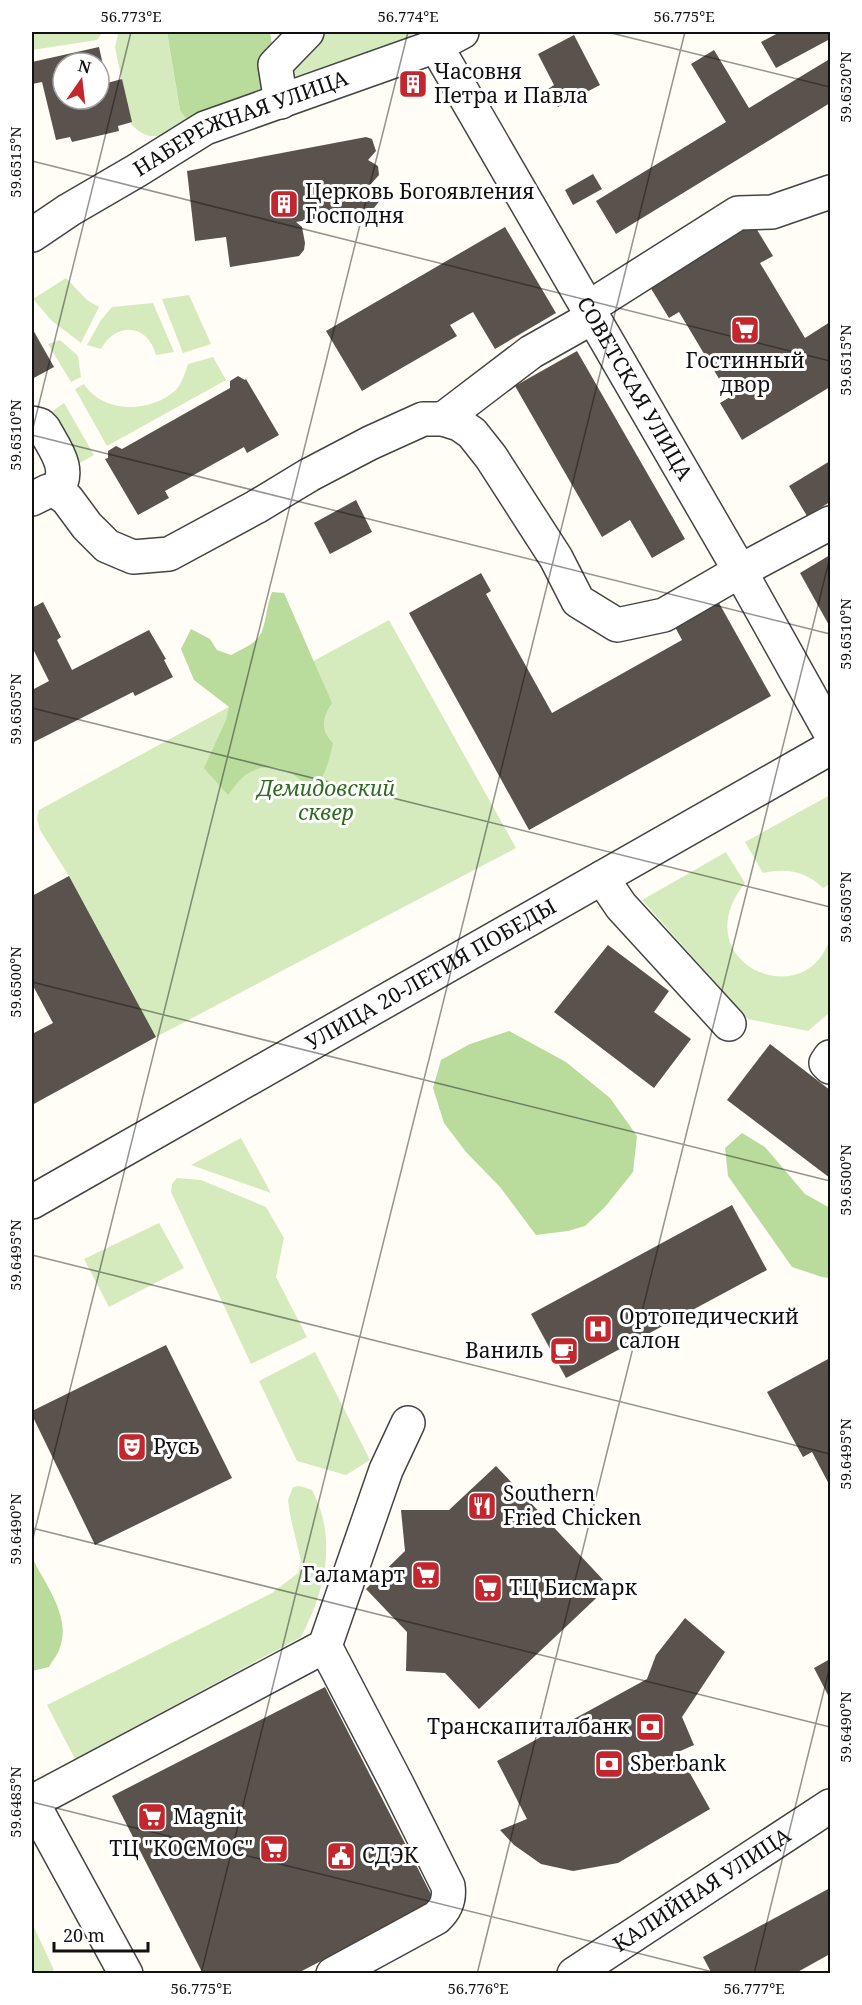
<svg xmlns="http://www.w3.org/2000/svg" width="862" height="2005" font-family="'Noto Serif',serif">
<style>
.green{fill:#d5ebbd}
.forest{fill:#b9dc9c}
.building{fill:#5a524d;fill-rule:evenodd}
.lines{fill:none;stroke-linecap:round;stroke-linejoin:round}
.minor-casing{stroke:#444;stroke-width:36}
.minor{stroke:#fff;stroke-width:33}
.ticks{fill:none;stroke:#111;stroke-width:1.5;stroke-opacity:0.45}
.labels{text-anchor:middle;stroke-width:6;stroke-linejoin:round;paint-order:stroke}
.poi-label{font-size:21px;fill:#111;stroke:#fff;text-anchor:start}
.street-label{font-size:21px;fill:#111;stroke:#fff}
.park-label{font-size:21px;font-style:italic;fill:#2f6b1f;stroke:#fff}
.neatline{fill:none;stroke:#111;stroke-width:2}
.ticks-label{font-size:15px;text-anchor:middle;fill:#111}
</style>
<rect width="100%" height="100%" fill="#fffdf5"/>
<!-- green -->
<g class="green">
<path d="M32 32H103L97 40 32 50Z"/>
<path d="M112 32H167L180 110 192 121C168 133 152 147 131 124L115 47 118 35Z"/>
<path d="M323 32H414L394 55 287 92 284 74Z"/>
<path d="M66 278 87 300 99 307 81 343 52 321 33 299Z"/>
<path d="M189 295 211 344 183 353 162 299Z"/>
<path d="M153 303 174 352 156 355C148 324 116 321 101 349L87 345 101 320 112 307Z"/>
<path d="M60 340 78 356 81 377 71 382 48 344Z"/>
<path d="M213 357 226 380 107 446 75 389 84 384C103 414 151 413 176 390 182 383 185 373 188 364Z"/>
<path d="M64 403 94 455 78 464 48 414Z"/>
<path d="M389 620 516 848 156 1037 69 876 40 830 37 819 39 810Z"/>
<path d="M830 795V884L823 888C805 871 787 868 763 873L745 842Z"/>
<path d="M726 852 745 883C682 962 806 1017 830 938V1012L808 1031 748 1019 642 900Z"/>
<path d="M241 1138 271 1193 191 1165Z"/>
<path d="M177 1178 201 1180 266 1207 284 1238 276 1277 307 1337 251 1364 171 1192 172 1184Z"/>
<path d="M159 1223 184 1268 109 1307 84 1259Z"/>
<path d="M315 1352 370 1460 346 1475 297 1461 259 1381Z"/>
<path d="M300 1486 312 1490C338 1539 325 1591 301 1637L75 1759 47 1705 272 1593 298 1573 301 1561 290 1515 288 1500 293 1487Z"/>
<path d="M32 1923 54 1970 47 1973H32Z"/>
</g>
<!-- forest -->
<g class="forest">
<path d="M167 32H270L280 94 192 121 185 117 180 110Z"/>
<path d="M272 592 284 593 332 703C322 718 320 730 333 743 329 762 324 778 312 793 297 771 272 758 247 774 239 779 234 788 228 795L204 768 226 720 229 707 194 680 181 649 191 629 210 639 217 650 231 655C242 649 258 643 262 631 267 618 266 607 272 592Z"/>
<path d="M509 1031 566 1062 610 1098 637 1136 633 1172 605 1207 585 1226 568 1231 536 1235 500 1187 466 1152 444 1123 433 1088 441 1060 470 1044Z"/>
<path d="M742 1133 765 1147 805 1194 830 1208V1278L822 1277 792 1267 728 1176 725 1148Z"/>
<path d="M32 1557C45 1585 73 1618 59 1650 57 1656 52 1661 49 1667L32 1671Z"/>
</g>
<!-- building -->
<g class="building">
<path d="M780 32H830V39L776 68 761 42Z"/>
<path d="M574 35 600 85 558 107 548 89 554 85 538 54Z"/>
<path d="M99 47 107 83 122 79 132 122 118 126 119 131 72 142 70 137 56 140 42 82 32 84V62ZM63 63H99V99H63Z"/>
<path d="M714 50 749 108 828 60 830 65V103L616 234 596 201 726 122 691 64Z"/>
<path d="M417 73 424 88 408 94 402 79Z"/>
<path d="M366 137 372 139 376 151 368 160 378 166 379 175 371 184 380 189 381 199 374 208 296 222 302 227 305 243 304 250 299 256 230 267 226 237 195 241 187 171Z"/>
<path d="M593 174 602 189 573 205 565 190Z"/>
<path d="M751 220 773 256 760 263 805 338 830 322V387L742 440 720 403 730 397 679 312 669 318 647 282Z"/>
<path d="M505 227 556 313 495 349 473 312 450 325 457 336 362 391 326 331Z"/>
<path d="M32 328 54 367 32 379Z"/>
<path d="M577 351 685 539 652 558 630 520 602 537 515 386Z"/>
<path d="M238 376 245 380 246 379 279 435 247 453 244 447 165 491 169 498 138 515 105 459 108 458V451L116 446 122 449 230 388V381Z"/>
<path d="M830 461V502L807 516 789 486Z"/>
<path d="M356 500 372 532 330 554 314 523Z"/>
<path d="M830 555V627L800 573Z"/>
<path d="M481 573 491 591 486 594 552 713 682 640 675 627 719 603 771 696 529 830 409 613Z"/>
<path d="M43 602 61 637 57 640 72 670 149 630 166 659 164 660 173 677 135 696 133 692 32 743 34 747 32 748V690L49 681 34 651 32 653V608Z"/>
<path d="M69 876 156 1037 32 1105V1034L53 1023 32 984V896Z"/>
<path d="M608 945 669 991 654 1012 691 1039 654 1088 554 1012Z"/>
<path d="M770 1044 830 1090V1178L727 1100Z"/>
<path d="M732 1205 767 1270 566 1378 531 1314Z"/>
<path d="M166 1345 232 1478 95 1545 32 1415V1411Z"/>
<path d="M830 1358V1486L812 1452 803 1457 767 1392Z"/>
<path d="M496 1466 609 1586 479 1709 445 1673 406 1671 407 1632 366 1589 405 1551 401 1510H449Z"/>
<path d="M685 1618 725 1652 682 1717 694 1745 678 1752 710 1809 618 1863 573 1871 541 1864 514 1845 500 1830 527 1819 497 1761 647 1679 656 1655Z"/>
<path d="M830 1659V1699L814 1668Z"/>
<path d="M325 1687 435 1902 296 1974H203L112 1796Z"/>
<path d="M830 1888V1954L794 1974H712L703 1957Z"/>
</g>
<g class="lines">
<!-- minor casing -->
<g class="minor-casing">
<g id="minor">
<path id="s1" d="M436 46 740 571 830 732"/>
<path d="M281 102 275 65 307 32"/>
<path id="s2" d="M32 235 69 210 136 171 205 128 436 46 462 32"/>
<path d="M588 308 738 213 772 212 830 192"/>
<path d="M443 419 531 352 593 317"/>
<path d="M32 423 40 425 44 429C54 448 73 470 56 491"/>
<path d="M32 499 48 491H56L67 499 87 526 107 546 133 557 169 554 256 507 309 475 370 443 423 419H443L459 424 472 433 491 457 556 558 578 601 617 625 664 615 740 571 830 523"/>
<path d="M602 878 621 906 729 1024"/>
<path d="M830 1057 826 1063 830 1067"/>
<path id="s3" d="M32 1202 830 748"/>
<path d="M325 1646 397 1784 448 1886C450 1900 446 1909 436 1918L333 1974"/>
<path d="M32 1802 325 1646 386 1470 408 1423"/>
<path d="M32 1802 126 1974"/>
<path id="s4" d="M574 1974 830 1806"/>
</g>
</g>
<!-- minor -->
<use href="#minor" class="minor"/>
</g>
<!-- ticks -->
<path class="ticks" d="M607 32 830 87M32 161 830 361M32 432 131 32M32 435 830 634M32 708 830 907M32 982 830 1181M32 1255 830 1454M32 1528 830 1727M32 1542 408 32M32 1802 721 1974M201 1974 685 32M477 1974 830 557M754 1974 830 1666"/>
<!-- icons -->
<defs>
<g id="building-square" transform="scale(1.5)"><rect x="-9" y="-9" width="18" height="18" rx="4" fill="#c4262e" stroke="#fff"/><path d="M-4-6H4V6H1V3H-1V6H-4ZM-2.5-4.3h1.7v1.8h-1.7ZM.8-4.3h1.7v1.8H.8ZM-2.5-1h1.7V.8h-1.7ZM.8-1h1.7V.8H.8Z" fill="#fff"/></g>
<g id="supermarket-square" transform="scale(1.5)"><rect x="-9" y="-9" width="18" height="18" rx="4" fill="#c4262e" stroke="#fff"/><path d="M-6-5.5h2.5l.6 2H6L4.5 2H-2.5L-4.4-4H-6ZM-1.5 3.2a1.3 1.3 0 1 0 .1 0ZM3 3.2a1.3 1.3 0 1 0 .1 0Z" fill="#fff"/></g>
<g id="hospital-square" transform="scale(1.5)"><rect x="-9" y="-9" width="18" height="18" rx="4" fill="#c4262e" stroke="#fff"/><path d="M-5-5h3v3.5h4V-5h3V5h-3V1.5h-4V5h-3Z" fill="#fff"/></g>
<g id="cafe-square" transform="scale(1.5)"><rect x="-9" y="-9" width="18" height="18" rx="4" fill="#c4262e" stroke="#fff"/><path d="M-5.5-4.5H6V0H3Q3 3.5 0 3.5H-2.5Q-5.5 3.5-5.5 0ZM3-3.2v2h1.7v-2ZM-6 4.5H4V6H-6Z" fill="#fff"/></g>
<g id="theatre-square" transform="scale(1.5)"><rect x="-9" y="-9" width="18" height="18" rx="4" fill="#c4262e" stroke="#fff"/><path d="M-5-5.5Q0-4 5-5.5V0Q5 5 0 6Q-5 5-5 0ZM-3.3-2.5H-1v1.5H-3.3ZM1-2.5H3.3v1.5H1ZM-2.8 1Q0 5.5 2.8 1Z" fill="#fff"/></g>
<g id="restaurant-square" transform="scale(1.5)"><rect x="-9" y="-9" width="18" height="18" rx="4" fill="#c4262e" stroke="#fff"/><path d="M-5-6h1v4h1v-4h1v4h1v-4h1v5L-1.5 .5V6h-2V.5L-5-1ZM5-6V6H3V1.5H1.5Q1.5-4 5-6Z" fill="#fff"/></g>
<g id="bank-square" transform="scale(1.5)"><rect x="-9" y="-9" width="18" height="18" rx="4" fill="#c4262e" stroke="#fff"/><path d="M-6-4H6V4H-6ZM0-2.3a2.3 2.3 0 1 0 0 4.6a2.3 2.3 0 1 0 0-4.6Z" fill="#fff"/></g>
<g id="civic-square" transform="scale(1.5)"><rect x="-9" y="-9" width="18" height="18" rx="4" fill="#c4262e" stroke="#fff"/><path d="M-.6-6.5H3V-4.5H.6V-3L4-1V1h2V6H-6V1h2V-1L-.6-3ZM-1.2 2.5V6h2.4V2.5Z" fill="#fff"/></g>
</defs>
<g fill-rule="evenodd">
<use href="#building-square" x="413" y="84"/>
<use href="#building-square" x="284" y="204"/>
<use href="#supermarket-square" x="745" y="330"/>
<use href="#hospital-square" x="598" y="1329"/>
<use href="#cafe-square" x="564" y="1351"/>
<use href="#theatre-square" x="132" y="1447"/>
<use href="#restaurant-square" x="482" y="1506"/>
<use href="#supermarket-square" x="426" y="1575"/>
<use href="#supermarket-square" x="488" y="1588"/>
<use href="#bank-square" x="650" y="1727"/>
<use href="#bank-square" x="609" y="1764"/>
<use href="#supermarket-square" x="152" y="1817"/>
<use href="#supermarket-square" x="274" y="1849"/>
<use href="#civic-square" x="341" y="1856"/>
</g>
<g class="labels">
<!-- poi labels -->
<g class="poi-label">
<text x="434" y="79">Часовня<tspan x="434" dy="24">Петра и Павла</tspan></text>
<text x="305" y="199">Церковь Богоявления<tspan x="305" dy="24">Господня</tspan></text>
<text x="745" y="368" text-anchor="middle">Гостинный<tspan x="745" dy="24">двор</tspan></text>
<text x="619" y="1324">Ортопедический<tspan x="619" dy="24">салон</tspan></text>
<text x="543" y="1358" text-anchor="end">Ваниль</text>
<text x="153" y="1454">Русь</text>
<text x="503" y="1501">Southern<tspan x="503" dy="24">Fried Chicken</tspan></text>
<text x="405" y="1582" text-anchor="end">Галамарт</text>
<text x="509" y="1595">ТЦ Бисмарк</text>
<text x="629" y="1734" text-anchor="end">Транскапиталбанк</text>
<text x="630" y="1771">Sberbank</text>
<text x="173" y="1824">Magnit</text>
<text x="253" y="1856" text-anchor="end">ТЦ "КОСМОС"</text>
<text x="362" y="1863">СДЭК</text>
</g>
<!-- street labels -->
<g class="street-label">
<text dy="7" stroke="none"><textPath href="#s2" startOffset="238">НАБЕРЕЖНАЯ УЛИЦА</textPath></text>
<text dy="7" stroke="none"><textPath href="#s1" startOffset="396">СОВЕТСКАЯ УЛИЦА</textPath></text>
<text dy="7" stroke="none"><textPath href="#s3" startOffset="459">УЛИЦА 20-ЛЕТИЯ ПОБЕДЫ</textPath></text>
<text dy="7" stroke="none"><textPath href="#s4" startOffset="153">КАЛИЙНАЯ УЛИЦА</textPath></text>
</g>
<!-- park labels -->
<g class="park-label">
<text x="326" y="796">Демидовский<tspan x="326" dy="24">сквер</tspan></text>
</g>
</g>
<!-- border -->
<rect width="862" height="2005" fill="none" stroke="#ffffff" stroke-width="66"/>
<!-- north arrow -->
<g transform="translate(81 81) rotate(14)"><circle r="28" fill="#ffffff" stroke="#a0a0a0" stroke-width="1.5"/>
<path d="M0-4.5L10 22L0 15L-10 22Z" fill="#c4262e"/>
<text y="-9" font-size="16" font-weight="bold" text-anchor="middle" fill="#111111">N</text>
</g>
<!-- scale -->
<path d="M54 1942v9h94v-9" fill="none" stroke="#111111" stroke-width="3"/>
<text x="63" y="1942" font-size="18" fill="#111111" stroke="#ffffff" stroke-width="4.5" paint-order="stroke">20 m</text>
<rect x="33" y="33" width="796" height="1939" class="neatline"/>
<g class="ticks-label">
<text x="131" y="22">56.773°E</text>
<text x="408" y="22">56.774°E</text>
<text x="684" y="22">56.775°E</text>
<text transform="translate(846 87) rotate(-90)" y="5">59.6520°N</text>
<text transform="translate(16 162) rotate(-90)" y="5">59.6515°N</text>
<text transform="translate(846 360) rotate(-90)" y="5">59.6515°N</text>
<text transform="translate(16 435) rotate(-90)" y="5">59.6510°N</text>
<text transform="translate(846 634) rotate(-90)" y="5">59.6510°N</text>
<text transform="translate(16 709) rotate(-90)" y="5">59.6505°N</text>
<text transform="translate(846 907) rotate(-90)" y="5">59.6505°N</text>
<text transform="translate(16 982) rotate(-90)" y="5">59.6500°N</text>
<text transform="translate(846 1180) rotate(-90)" y="5">59.6500°N</text>
<text transform="translate(16 1255) rotate(-90)" y="5">59.6495°N</text>
<text transform="translate(846 1454) rotate(-90)" y="5">59.6495°N</text>
<text transform="translate(16 1529) rotate(-90)" y="5">59.6490°N</text>
<text transform="translate(846 1727) rotate(-90)" y="5">59.6490°N</text>
<text transform="translate(16 1802) rotate(-90)" y="5">59.6485°N</text>
<text x="201" y="1994">56.775°E</text>
<text x="478" y="1994">56.776°E</text>
<text x="754" y="1994">56.777°E</text>
</g>
</svg>
